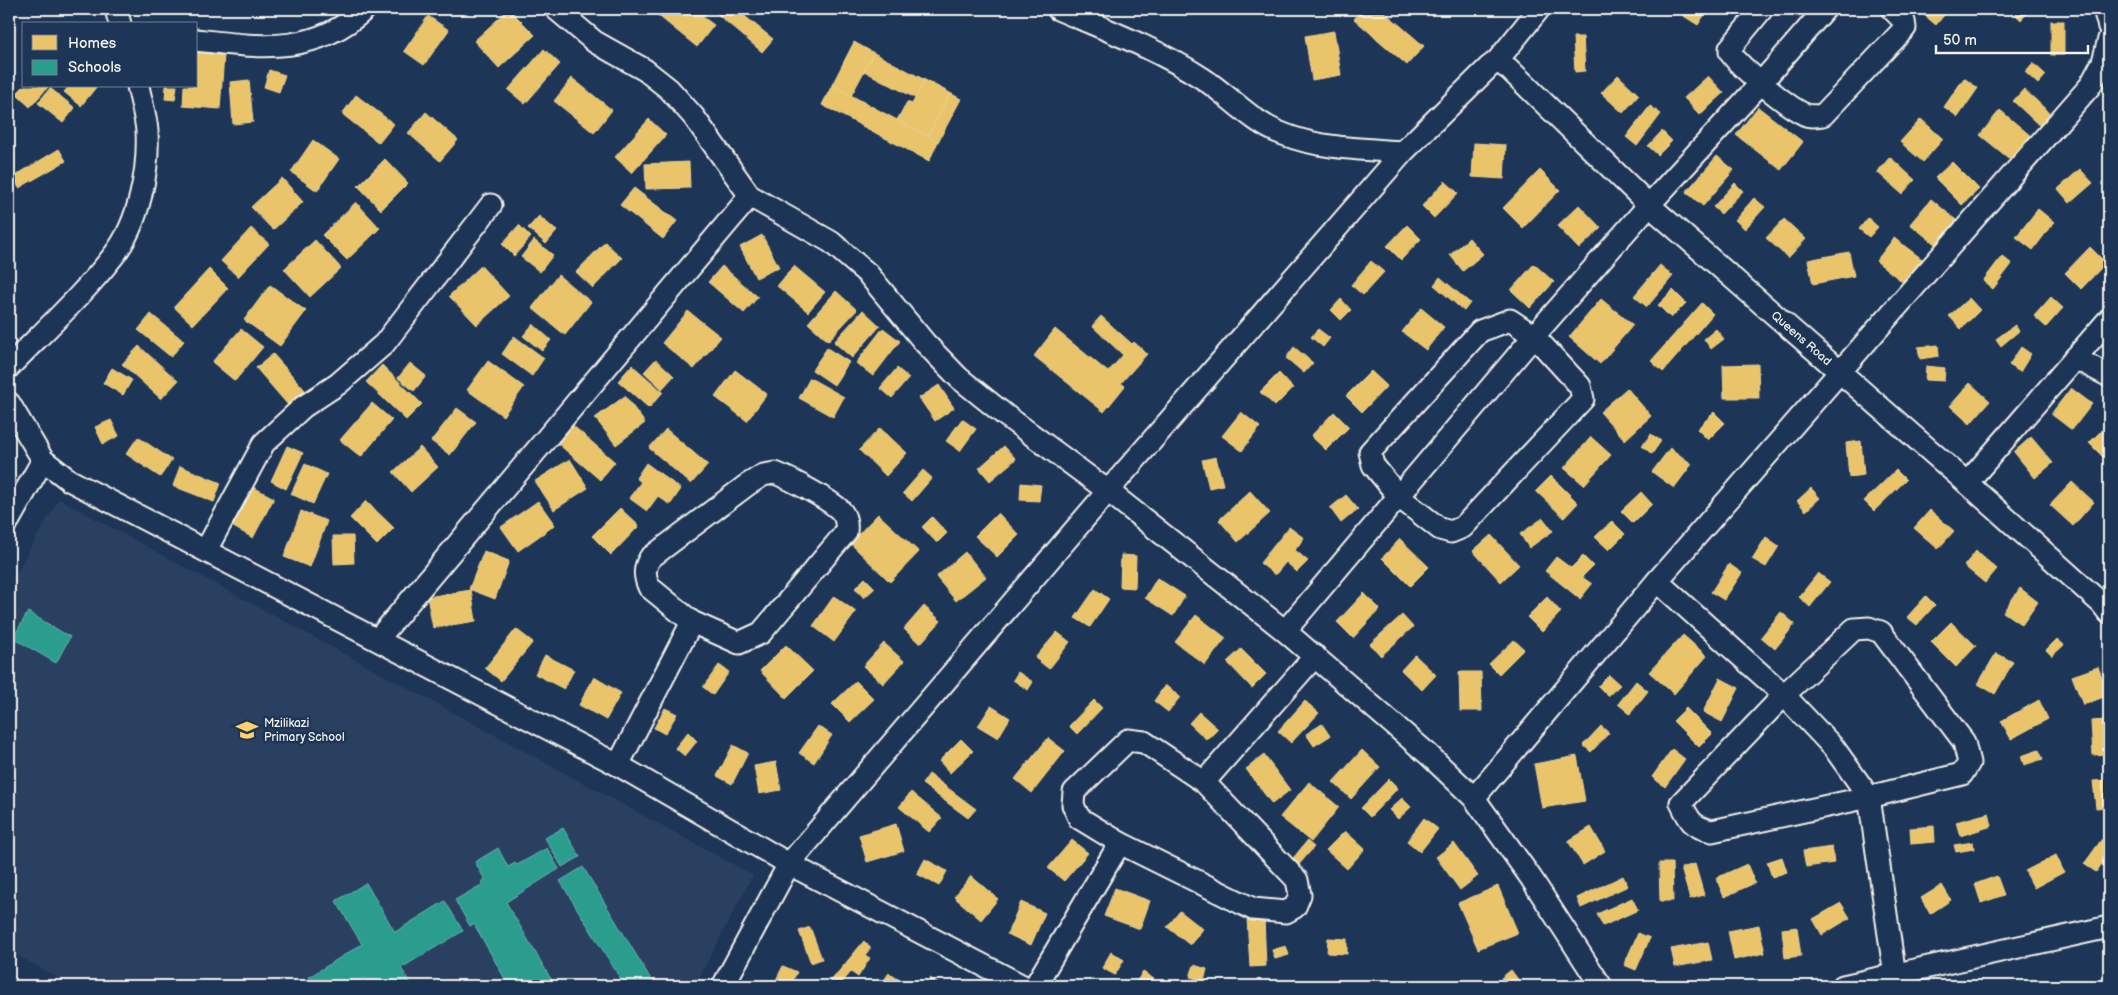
<svg xmlns="http://www.w3.org/2000/svg" width="2118" height="995" font-family="'Balsamiq Sans',sans-serif">
<style>
.built{fill:#2a4060}
.homes{fill:#e9c46a;stroke:#ecd290}
.schools{fill:#2a9d8f;stroke:#67b6aa}
.lines{fill:none;stroke-linecap:round;stroke-linejoin:round}
.minor-casing{stroke:#f4f1e8;stroke-width:25}
.minor{stroke:#1d3557;stroke-width:21}
.labels{text-anchor:middle;stroke-width:5;stroke-linejoin:round;paint-order:stroke}
.street-label{font-size:12px;fill:#f4f1e8;stroke:#1d3557}
.poi-label{font-size:12px;fill:#f4f1e8;stroke:#1d3557;text-anchor:start}
</style>
<rect width="100%" height="100%" fill="#1d3557"/>
<filter id="ink" filterUnits="userSpaceOnUse"><feTurbulence type="fractalNoise" baseFrequency=".02" numOctaves="2"/><feDisplacementMap in="SourceGraphic" scale="10" xChannelSelector="R" yChannelSelector="G"/><feConvolveMatrix kernelMatrix="1 2 1 2 8 2 1 2 1" color-interpolation-filters="sRGB"/></filter>
<g filter="url(#ink)">
<!-- built -->
<path class="built" d="M59 499 753 875 695 986H73L9 951V585Z"/>
<!-- homes -->
<g class="homes">
<path d="M457 9H478V11L458 14Z"/>
<path d="M509 9 535 35 499 68 474 41Z"/>
<path d="M650 9H710L703 17 714 25 697 47Z"/>
<path d="M720 9H736L773 39 762 52 716 13Z"/>
<path d="M1363 9H1381L1424 46 1407 65 1354 19Z"/>
<path d="M1686 9H1708L1698 25 1682 15Z"/>
<path d="M1917 9H1949L1936 25Z"/>
<path d="M2010 9H2031L2021 20Z"/>
<path d="M428 16 449 30 424 65 404 51Z"/>
<rect x="2051" y="21" width="13" height="34"/>
<path d="M1334 31 1341 75 1312 80 1305 36Z"/>
<path d="M1573 37H1583L1585 71 1575 72Z"/>
<path d="M854 42 874 53 851 96 832 85Z"/>
<path d="M544 49 560 64 525 104 508 90Z"/>
<path d="M196 53 224 55 220 109 183 106 184 86H196Z"/>
<path d="M874 53 925 80 915 98 864 71Z"/>
<path d="M2033 63 2046 75 2038 84 2025 72Z"/>
<path d="M269 70 285 75 279 92 264 87Z"/>
<path d="M1618 75 1639 95 1623 113 1601 93Z"/>
<path d="M1708 76 1724 93 1700 115 1684 98Z"/>
<path d="M572 78 612 110 594 133 554 101Z"/>
<path d="M1964 78 1978 88 1958 117 1944 107Z"/>
<path d="M249 80 253 122 233 124 230 82Z"/>
<path d="M925 80 950 93 928 136 897 120 907 102 912 104Z"/>
<path d="M832 85 938 142 929 161 822 105Z"/>
<path d="M24 86H49L30 107 16 94Z"/>
<path d="M69 86H97L81 106 64 92Z"/>
<path d="M166 86H177L175 100 165 99Z"/>
<path d="M50 88 75 108 63 123 38 103Z"/>
<path d="M2024 89 2055 118 2044 130 2013 101Z"/>
<path d="M950 93 961 99 938 142 928 136Z"/>
<path d="M356 95 394 124 379 143 342 114Z"/>
<path d="M1650 106 1661 114 1637 146 1626 137Z"/>
<path d="M1758 107 1803 142 1781 170 1736 135Z"/>
<path d="M2000 110 2032 137 2012 161 1980 135Z"/>
<path d="M426 112 458 140 440 161 408 133Z"/>
<path d="M649 119 666 135 632 173 615 157Z"/>
<path d="M1921 119 1943 139 1923 162 1900 142Z"/>
<path d="M1662 131 1672 141 1658 155 1648 146Z"/>
<path d="M313 140 339 159 317 191 291 172Z"/>
<path d="M1474 143 1506 145 1504 179 1472 177Z"/>
<path d="M59 149 66 161 19 188 13 177Z"/>
<path d="M1717 156 1734 170 1703 206 1686 192Z"/>
<path d="M1890 157 1915 180 1902 194 1877 172Z"/>
<path d="M385 159 408 183 381 210 358 186Z"/>
<path d="M689 162 690 188 646 189 645 164Z"/>
<path d="M1952 162 1979 189 1962 205 1935 178Z"/>
<path d="M2080 169 2093 183 2070 203 2058 189Z"/>
<path d="M1540 170 1560 190 1523 228 1503 208Z"/>
<path d="M282 178 303 202 273 230 251 207Z"/>
<path d="M1445 181 1458 193 1434 218 1422 206Z"/>
<path d="M1735 183 1743 191 1721 214 1713 207Z"/>
<path d="M634 188 677 221 663 239 620 205Z"/>
<path d="M1754 198 1765 207 1745 229 1735 220Z"/>
<path d="M1931 199 1956 220 1936 245 1910 224Z"/>
<path d="M356 202 380 228 347 260 322 235Z"/>
<path d="M1579 205 1601 228 1579 249 1557 226Z"/>
<path d="M2038 209 2054 222 2033 250 2016 237Z"/>
<path d="M539 216 557 231 546 244 528 228Z"/>
<path d="M1868 218 1878 227 1869 237 1859 229Z"/>
<path d="M1784 219 1806 239 1788 258 1766 238Z"/>
<path d="M519 225 531 237 514 256 502 244Z"/>
<path d="M1407 225 1421 239 1401 260 1387 246Z"/>
<path d="M251 228 269 244 238 277 221 261Z"/>
<path d="M762 235 779 267 756 278 740 247Z"/>
<path d="M1469 238 1483 254 1463 271 1450 255Z"/>
<path d="M1894 238 1922 259 1904 283 1876 261Z"/>
<path d="M315 240 341 268 310 297 284 269Z"/>
<path d="M534 240 553 255 540 272 521 257Z"/>
<path d="M605 242 622 258 593 288 576 272Z"/>
<path d="M2090 247 2106 263 2081 289 2065 273Z"/>
<path d="M1849 252 1854 276 1813 284 1808 260Z"/>
<path d="M2002 256 2012 264 1993 289 1983 281Z"/>
<path d="M1371 261 1384 272 1363 295 1351 285Z"/>
<path d="M1534 264 1554 282 1530 308 1511 290Z"/>
<path d="M1660 265 1673 276 1647 307 1634 296Z"/>
<path d="M481 266 509 296 477 325 449 296Z"/>
<path d="M722 266 758 297 744 313 708 282Z"/>
<path d="M794 266 825 292 808 312 777 286Z"/>
<path d="M209 269 228 288 193 325 174 307Z"/>
<path d="M558 275 591 302 565 335 532 308Z"/>
<path d="M1440 277 1470 303 1464 311 1434 285Z"/>
<path d="M270 285 306 311 280 346 244 320Z"/>
<path d="M1673 290 1686 303 1671 318 1658 305Z"/>
<path d="M836 291 857 310 828 341 808 323Z"/>
<path d="M2051 297 2063 308 2046 327 2034 316Z"/>
<path d="M1969 298 1980 310 1961 329 1949 316Z"/>
<path d="M1341 299 1351 310 1341 320 1331 310Z"/>
<path d="M1601 299 1633 325 1600 364 1569 337Z"/>
<path d="M1702 303 1713 314 1663 372 1651 361Z"/>
<path d="M1421 308 1444 327 1426 350 1402 332Z"/>
<path d="M863 310 880 326 852 358 834 342Z"/>
<path d="M688 311 721 337 694 369 662 343Z"/>
<path d="M151 314 184 341 171 357 138 330Z"/>
<path d="M1101 316 1132 344 1134 342 1147 354 1121 383 1125 386 1104 412 1034 356 1055 329 1108 372 1123 355 1092 326Z"/>
<path d="M533 324 551 340 542 351 523 336Z"/>
<path d="M2015 325 2019 331 2001 346 1996 339Z"/>
<path d="M883 328 900 341 873 376 856 363Z"/>
<path d="M241 329 263 347 235 381 212 362Z"/>
<path d="M1318 329 1330 338 1323 347 1311 337Z"/>
<path d="M1716 329 1724 339 1711 349 1704 339Z"/>
<path d="M514 336 544 358 532 376 502 354Z"/>
<path d="M1938 345 1939 356 1920 359 1918 347Z"/>
<path d="M139 346 178 381 161 399 122 364Z"/>
<path d="M1294 347 1313 363 1304 373 1286 358Z"/>
<path d="M2021 347 2031 354 2020 372 2009 365Z"/>
<path d="M827 348 849 362 834 385 812 370Z"/>
<path d="M273 354 305 390 288 405 256 368Z"/>
<path d="M656 359 674 376 662 389 644 372Z"/>
<path d="M488 361 524 387 503 416 467 390Z"/>
<path d="M410 363 426 376 414 391 398 378Z"/>
<path d="M1758 364 1759 398H1724L1723 365Z"/>
<path d="M382 365 422 404 406 420 366 382Z"/>
<path d="M632 365 663 392 649 408 618 381Z"/>
<path d="M1926 366 1945 368 1944 381 1925 380Z"/>
<path d="M112 368 132 380 123 395 103 383Z"/>
<path d="M897 368 909 378 892 398 880 388Z"/>
<path d="M735 370 767 394 747 421 715 397Z"/>
<path d="M1371 371 1387 386 1362 412 1346 396Z"/>
<path d="M1279 373 1293 388 1275 406 1260 392Z"/>
<path d="M810 378 844 397 833 417 799 398Z"/>
<path d="M1970 383 1990 401 1970 424 1950 406Z"/>
<path d="M939 385 954 408 935 421 919 398Z"/>
<path d="M1627 388 1651 416 1625 440 1600 412Z"/>
<path d="M2071 388 2092 404 2072 430 2051 414Z"/>
<path d="M625 396 645 423 616 445 595 418Z"/>
<path d="M372 403 392 420 361 457 340 440Z"/>
<path d="M457 408 476 422 450 455 431 441Z"/>
<path d="M1241 412 1260 427 1242 451 1222 436Z"/>
<path d="M1334 412 1349 427 1326 450 1311 436Z"/>
<path d="M1714 412 1725 423 1708 440 1697 429Z"/>
<path d="M962 419 976 429 960 451 946 441Z"/>
<path d="M111 420 119 436 103 444 95 427Z"/>
<path d="M2109 423V463L2089 443Z"/>
<path d="M571 424 615 462 600 480 556 442Z"/>
<path d="M880 428 907 453 886 476 859 450Z"/>
<path d="M666 429 708 465 691 484 649 448Z"/>
<path d="M1651 434 1661 441 1652 454 1642 446Z"/>
<path d="M138 437 172 460 160 477 126 454Z"/>
<path d="M1591 437 1611 455 1584 485 1564 468Z"/>
<path d="M2031 437 2053 463 2035 478 2014 452Z"/>
<path d="M1861 441 1864 475 1849 477 1846 443Z"/>
<path d="M287 446 303 453 286 489 271 481Z"/>
<path d="M1004 446 1016 459 990 481 979 468Z"/>
<path d="M420 447 438 467 411 492 393 472Z"/>
<path d="M1670 448 1692 464 1674 488 1652 472Z"/>
<path d="M1216 457 1223 485 1209 488 1202 460Z"/>
<path d="M570 459 588 488 554 510 535 481Z"/>
<path d="M646 463 681 489 670 505 658 496 647 511 629 498 641 482 636 478Z"/>
<path d="M305 464 327 474 313 504 291 494Z"/>
<path d="M180 466 221 483 214 502 173 486Z"/>
<path d="M923 470 932 478 912 501 903 493Z"/>
<path d="M1896 470 1906 480 1874 511 1864 501Z"/>
<path d="M1551 476 1578 503 1564 518 1536 491Z"/>
<path d="M2072 482 2094 502 2073 526 2050 505Z"/>
<path d="M1021 483 1041 485 1039 501 1020 500Z"/>
<path d="M249 485 274 498 253 538 228 524Z"/>
<path d="M1811 488 1820 498 1806 511 1797 501Z"/>
<path d="M1250 491 1270 513 1238 542 1219 520Z"/>
<path d="M1641 492 1652 504 1633 523 1621 511Z"/>
<path d="M1346 495 1358 509 1341 523 1330 508Z"/>
<path d="M366 501 394 528 377 545 350 518Z"/>
<path d="M538 501 555 525 518 551 501 527Z"/>
<path d="M620 508 639 526 611 555 592 536Z"/>
<path d="M1930 510 1954 531 1938 549 1914 528Z"/>
<path d="M301 511 327 521 310 567 284 557Z"/>
<path d="M998 513 1019 535 997 557 975 536Z"/>
<path d="M878 514 919 552 890 582 850 543Z"/>
<path d="M932 517 947 533 937 543 922 527Z"/>
<path d="M1543 518 1553 531 1529 548 1520 534Z"/>
<path d="M1612 521 1625 534 1609 550 1595 537Z"/>
<path d="M1289 527 1304 538 1295 550 1308 561 1297 572 1286 562 1275 575 1260 563Z"/>
<path d="M1491 535 1519 565 1501 582 1473 551Z"/>
<path d="M333 536H353L354 563 334 564Z"/>
<path d="M1766 537 1779 546 1766 567 1752 559Z"/>
<path d="M1400 539 1429 567 1410 586 1382 558Z"/>
<path d="M484 551 509 561 495 599 469 589Z"/>
<path d="M1976 551 1997 569 1985 583 1964 566Z"/>
<path d="M965 552 986 577 956 601 936 577Z"/>
<path d="M1121 555 1136 556 1135 588 1120 587Z"/>
<path d="M1583 556 1593 566 1582 577 1592 584 1580 599 1545 571 1556 557 1571 568Z"/>
<path d="M1729 564 1742 573 1724 600 1711 592Z"/>
<path d="M1818 573 1830 582 1810 607 1799 597Z"/>
<path d="M865 578 875 588 864 598 855 588Z"/>
<path d="M1157 578 1185 596 1173 616 1145 598Z"/>
<path d="M2020 588 2038 602 2022 625 2003 612Z"/>
<path d="M1095 589 1109 599 1090 627 1075 618Z"/>
<path d="M471 590 476 621 433 628 427 597Z"/>
<path d="M1364 593 1380 609 1353 638 1337 622Z"/>
<path d="M834 596 856 612 834 642 813 626Z"/>
<path d="M1926 596 1935 605 1917 625 1907 617Z"/>
<path d="M1547 597 1561 612 1542 632 1527 617Z"/>
<path d="M924 606 941 621 920 644 904 629Z"/>
<path d="M1781 612 1795 624 1775 649 1761 637Z"/>
<path d="M1196 615 1226 638 1205 665 1175 642Z"/>
<path d="M1402 615 1413 627 1381 656 1370 644Z"/>
<path d="M1951 622 1976 646 1956 667 1931 642Z"/>
<path d="M516 629 533 642 501 681 485 668Z"/>
<path d="M1057 632 1070 642 1049 669 1035 658Z"/>
<path d="M1683 635 1707 656 1674 694 1649 672Z"/>
<path d="M2057 639 2064 645 2052 656 2046 650Z"/>
<path d="M1514 640 1524 649 1499 674 1489 664Z"/>
<path d="M884 643 904 661 883 684 863 666Z"/>
<path d="M786 645 813 671 786 698 760 671Z"/>
<path d="M1241 649 1266 674 1252 688 1227 662Z"/>
<path d="M1996 653 2013 662 1995 694 1978 684Z"/>
<path d="M545 655 574 670 564 689 535 674Z"/>
<path d="M1415 655 1436 675 1422 690 1401 670Z"/>
<path d="M719 665 729 672 713 695 703 687Z"/>
<path d="M2098 667 2109 695 2083 705 2072 676Z"/>
<path d="M1018 672 1033 682 1028 690 1013 680Z"/>
<path d="M1459 672H1481L1482 711H1460Z"/>
<path d="M1609 675 1620 685 1608 696 1598 686Z"/>
<path d="M594 677 621 693 606 720 579 705Z"/>
<path d="M1720 678 1739 688 1722 722 1703 712Z"/>
<path d="M856 681 874 699 850 722 832 704Z"/>
<path d="M1636 681 1648 691 1630 714 1618 704Z"/>
<path d="M1165 685 1180 697 1168 712 1154 701Z"/>
<path d="M1094 700 1102 708 1077 734 1069 726Z"/>
<path d="M2039 700 2048 719 2011 739 2001 721Z"/>
<path d="M1305 701 1319 713 1291 743 1278 731Z"/>
<path d="M991 706 1010 718 998 738 978 726Z"/>
<path d="M665 708 677 714 665 734 654 728Z"/>
<path d="M1686 708 1712 734 1699 747 1673 721Z"/>
<path d="M1199 712 1218 729 1207 740 1189 723Z"/>
<path d="M2106 720 2108 754 2093 755 2091 721Z"/>
<path d="M1322 724 1330 736 1314 746 1306 734Z"/>
<path d="M818 726 832 735 814 763 799 753Z"/>
<path d="M1601 726 1609 733 1591 752 1583 745Z"/>
<path d="M688 732 697 741 685 756 675 748Z"/>
<path d="M1048 738 1065 751 1032 793 1015 779Z"/>
<path d="M961 739 973 751 950 773 939 761Z"/>
<path d="M733 745 748 753 732 784 717 776Z"/>
<path d="M1672 749 1685 759 1665 787 1652 777Z"/>
<path d="M1362 750 1380 767 1351 799 1333 782Z"/>
<path d="M2039 750 2043 759 2024 765 2021 756Z"/>
<path d="M1264 755 1290 790 1272 804 1246 769Z"/>
<path d="M1577 756 1585 801 1542 808 1534 764Z"/>
<path d="M776 762 781 790 759 794 754 766Z"/>
<path d="M929 774 976 809 968 818 922 784Z"/>
<path d="M1389 779 1398 788 1370 817 1361 808Z"/>
<path d="M2109 780V807L2096 808 2093 781Z"/>
<path d="M1309 782 1339 807 1311 842 1280 817Z"/>
<path d="M911 792 942 818 929 832 899 807Z"/>
<path d="M1402 798 1411 807 1398 819 1389 810Z"/>
<path d="M1989 813 1992 826 1960 836 1956 822Z"/>
<path d="M1424 818 1438 829 1420 852 1407 841Z"/>
<path d="M896 824 904 851 867 862 859 835Z"/>
<path d="M1934 826 1935 842 1911 844 1910 828Z"/>
<path d="M1591 827 1605 851 1583 865 1568 841Z"/>
<path d="M1345 831 1365 849 1347 869 1326 850Z"/>
<path d="M2102 839 2109 844V854L2096 872 2084 864Z"/>
<path d="M1072 840 1088 853 1064 881 1048 868Z"/>
<path d="M1307 841 1314 847 1297 867 1290 862Z"/>
<path d="M1973 842 1974 849 1956 852 1954 845Z"/>
<path d="M1454 843 1478 876 1460 890 1436 857Z"/>
<path d="M1832 847 1834 863 1806 867 1803 851Z"/>
<path d="M2056 855 2064 872 2034 888 2025 871Z"/>
<path d="M1782 857 1787 872 1772 877 1767 862Z"/>
<path d="M925 859 947 871 939 886 917 874Z"/>
<path d="M1659 863H1672L1673 901H1660Z"/>
<path d="M1695 864 1704 895 1690 899 1681 868Z"/>
<path d="M1747 864 1755 883 1724 897 1716 878Z"/>
<path d="M971 876 998 899 981 920 954 897Z"/>
<path d="M1623 876 1628 886 1581 908 1577 898Z"/>
<path d="M1997 876 2004 895 1981 903 1975 884Z"/>
<path d="M1942 885 1951 900 1930 914 1921 898Z"/>
<path d="M1498 886 1518 933 1478 949 1458 903Z"/>
<path d="M1115 888 1150 901 1140 929 1104 916Z"/>
<path d="M1632 898 1638 910 1603 926 1597 914Z"/>
<path d="M1021 902 1045 913 1031 945 1007 934Z"/>
<path d="M1841 903 1850 918 1822 935 1813 919Z"/>
<path d="M1180 911 1203 929 1190 945 1167 927Z"/>
<path d="M1264 918 1266 966 1250 967 1247 919Z"/>
<path d="M1759 925 1765 953 1734 960 1728 931Z"/>
<path d="M810 927 822 959 811 963 799 931Z"/>
<path d="M1797 927 1801 956 1785 958 1782 929Z"/>
<path d="M1638 933 1650 938 1636 970 1624 965Z"/>
<path d="M1328 938 1347 939V954L1327 953Z"/>
<path d="M864 941 871 948 865 955 870 958 858 977 851 972 839 986H836L830 982Z"/>
<path d="M1708 942 1712 960 1675 967 1671 949Z"/>
<path d="M1286 946 1289 955 1275 959 1272 950Z"/>
<path d="M1111 952 1124 960 1115 975 1102 968Z"/>
<path d="M1194 965 1207 969 1204 981 1190 977Z"/>
<path d="M783 966 797 972 790 986H773Z"/>
<path d="M1511 970 1520 982 1515 986H1507L1501 978Z"/>
<path d="M1143 972 1154 979 1149 986H1133Z"/>
<path d="M889 973 902 982 898 986H880Z"/>
<path d="M930 978 941 986H925Z"/>
</g>
<!-- schools -->
<g class="schools">
<path d="M28 612 70 637 56 663 13 638Z"/>
<path d="M563 828 580 857 562 867 545 838Z"/>
<path d="M498 848 508 867 515 863 517 865 547 848 559 869 506 902 555 986H509L474 924 470 926 455 900 483 884 481 882 485 880 475 862Z"/>
<path d="M583 867 655 986H625L560 881Z"/>
<path d="M366 883 395 932 445 901 463 931 401 968 412 986H370L364 978 351 986H314L309 977 362 944 336 901Z"/>
</g>
<g class="lines">
<!-- minor casing -->
<g class="minor-casing">
<g id="minor">
<path d="M116 9 120 24"/>
<path d="M556 9 595 42 645 70 669 89 694 117 750 196 831 242 868 274 925 343 959 378 1005 415 1108 491 1285 631 1429 755 1474 798 1531 878 1601 986"/>
<path d="M1058 9C1107 30 1157 49 1202 78 1229 95 1252 123 1283 134 1320 149 1363 149 1403 152"/>
<path d="M1762 9 1730 48V52C1739 67 1788 107 1804 114 1810 117 1816 116 1823 115L1905 28 1904 21 1892 9"/>
<path d="M2104 9 2109 27"/>
<path d="M196 40C259 47 314 56 365 9"/>
<path id="s1" d="M1497 61 1509 69 1649 205 1967 483 2102 604 2109 613"/>
<path d="M1510 320 1534 336 1580 386 1583 399 1463 527 1451 532 1440 529 1399 497 1373 465 1370 452 1480 331Z"/>
<path d="M2075 358 2109 376"/>
<path d="M9 367C44 331 83 295 114 255 139 223 149 171 147 131 146 117 141 101 138 86"/>
<path d="M9 403 43 460 69 480 618 765 789 864 1023 986"/>
<path d="M775 473C789 478 830 500 840 510 846 516 847 524 846 532L761 633 739 643 692 622 649 587C644 576 644 568 650 558L747 485 763 475Z"/>
<path d="M1967 483 2109 319"/>
<path d="M9 520 43 460"/>
<path d="M206 550 264 443 303 407 338 384 384 344 491 205"/>
<path d="M1657 581 1784 695 1834 748 1869 797 1895 976"/>
<path d="M1869 628 1881 632 1964 742 1969 763 1962 774 1869 797 1712 831C1692 827 1689 820 1681 803L1784 695 1854 629Z"/>
<path d="M1285 631 1534 336 1649 205 1761 83 1825 9"/>
<path d="M378 639 750 196"/>
<path d="M1128 740 1144 742 1204 782 1297 880 1300 895 1295 907 1286 912 1253 909 1120 843 1079 818 1073 805 1074 792Z"/>
<path d="M618 765 692 622"/>
<path d="M1204 782 1315 656"/>
<path d="M1474 798 1657 581 2090 86 2103 62 2109 39"/>
<path d="M723 986 789 864 1108 491 1403 152 1489 67 1497 61 1539 9"/>
<path d="M1035 986 1120 843"/>
<path d="M1843 986 2109 927"/>
</g>
</g>
<!-- minor -->
<use href="#minor" class="minor"/>
</g>
</g>
<!-- icons -->
<defs>
<g id="school-bare" transform="scale(1.725)"><path d="M0-5L7-2L0 1L-7-2ZM-4 1L0 2.5L4 1V4Q0 6-4 4Z" fill="#ffd166" stroke="#1d3557" stroke-width="2.5" paint-order="stroke"/></g>
</defs>
<g fill-rule="evenodd">
<use href="#school-bare" x="247" y="730"/>
</g>
<g class="labels">
<!-- street labels -->
<g class="street-label">
<text dy="4" stroke="none"><textPath href="#s1" startOffset="412">Queens Road</textPath></text>
</g>
<!-- poi labels -->
<g class="poi-label">
<text x="264" y="727">Mzilikazi<tspan x="264" dy="14">Primary School</tspan></text>
</g>
</g>
<!-- margin -->
<rect width="2118" height="995" fill="none" stroke="#1d3557" stroke-width="30"/>
<rect x="15" y="15" width="2088" height="965" fill="none" stroke="#f4f1e8" stroke-width="2" filter="url(#ink)"/>
<!-- legend -->
<rect x="22" y="22" width="175" height="65" fill="#1d3557" stroke="#738091"/>
<rect x="32" y="35" width="25" height="15" fill="#e9c46a" stroke="#738091"/>
<text x="68" y="48" font-size="15" fill="#f4f1e8">Homes</text>
<rect x="32" y="60" width="25" height="15" fill="#2a9d8f" stroke="#738091"/>
<text x="68" y="72" font-size="15" fill="#f4f1e8">Schools</text>
<!-- scale -->
<path d="M1936 45v8h152v-8" fill="none" stroke="#f4f1e8" stroke-width="2.5"/>
<text x="1943" y="45" font-size="15" fill="#f4f1e8" stroke="#1d3557" stroke-width="4" paint-order="stroke">50 m</text>
</svg>
